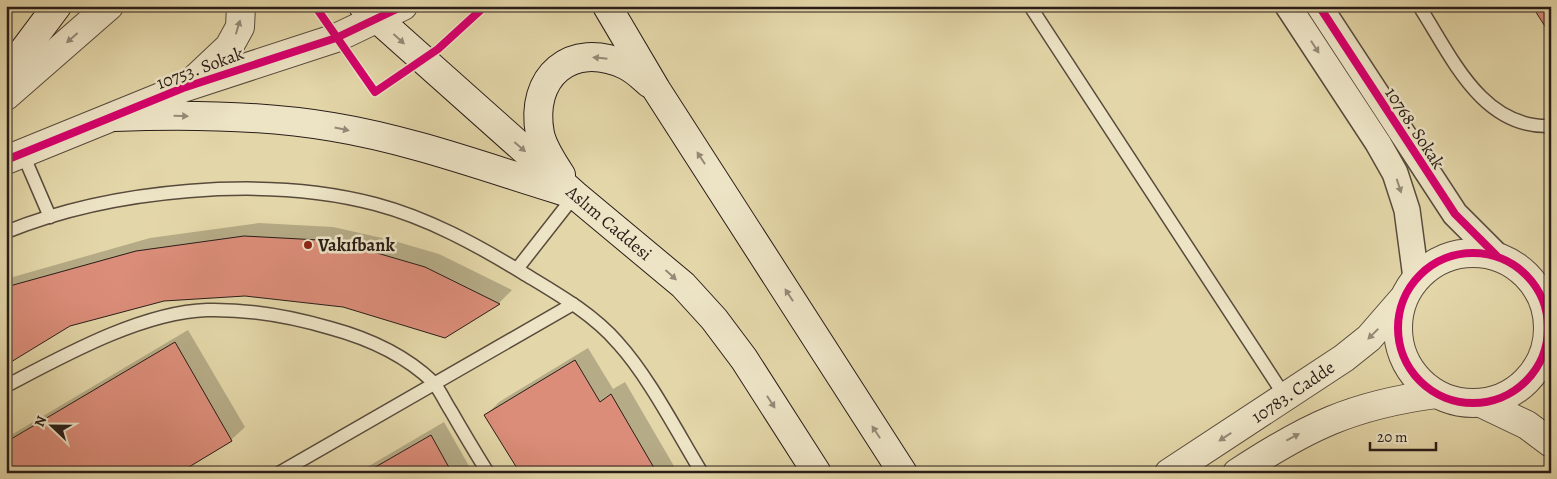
<svg xmlns="http://www.w3.org/2000/svg" width="1557" height="479" font-family="Alegreya,serif">
<style>
.shadow{fill:#0003}
.building{fill:#db8d79;stroke:#291d18}
.lines{fill:none;stroke-linecap:round;stroke-linejoin:round}
.service-casing{stroke:#584b3c;stroke-width:15}
.minor-casing{stroke:#584b3c;stroke-width:28}
.tertiary-casing{stroke:#584b3c;stroke-width:30}
.secondary-casing{stroke:#291d18;stroke-width:30}
.service{stroke:#ede4c6;stroke-width:12}
.minor{stroke:#ede4c6;stroke-width:25}
.tertiary{stroke:#ede4c6;stroke-width:28}
.secondary{stroke:#ede4c6;stroke-width:28}
.cycleway-casing{stroke:#ede4c6;stroke-width:11}
.cycleway{stroke:#d6006c;stroke-width:8}
.oneway{fill:#958a78}
.poi-dot{fill:#8f2418;stroke:#ede4c6;stroke-width:2}
.labels{text-anchor:middle;stroke-width:5;stroke-linejoin:round;paint-order:stroke}
.street-label{font-size:18px;fill:#291d18;stroke:#ede4c6}
.poi-label{font-size:18px;font-weight:bold;fill:#291d18;stroke:#ede4c6;text-anchor:start}
</style>
<rect width="100%" height="100%" fill="#e3d6a8"/>
<filter id="stains"><feTurbulence type="fractalNoise" baseFrequency=".004" numOctaves="4"/><feColorMatrix values="0 0 0 0 .2 0 0 0 0 .09 0 0 0 0 .02 0 0 0 .5 -.17"/></filter>
<radialGradient id="worn" r=".72"><stop offset=".6" stop-color="#630" stop-opacity="0"/><stop offset="1" stop-color="#630" stop-opacity=".3"/></radialGradient>
<!-- shadow -->
<g class="shadow">
<path d="M259 223 333 227 391 240 439 254 512 290 499 303 444 337 344 306 245 295 164 300 69 325 6 362V279L150 238Z"/>
<path d="M188 330 245 427 231 440 6 473V438Z"/>
<path d="M588 348 613 389 625 382 678 473H522L486 415 499 402Z"/>
<path d="M444 422 473 473H357Z"/>
</g>
<!-- building -->
<g class="building">
<path d="M1532 6H1551V33L1550 34Z"/>
<path d="M244 236 319 240 377 253 425 267 500 304 445 338 343 307 245 296 164 301 70 326 6 365V287L136 251Z"/>
<path d="M175 342 232 441 179 473H6V442Z"/>
<path d="M575 360 600 402 611 394 657 473H520L484 415Z"/>
<path d="M431 435 452 473H365Z"/>
</g>
<g class="lines">
<!-- service casing -->
<g class="service-casing">
<g id="service">
<path d="M1030 6 1286 398"/>
<path d="M1419 6C1451 55 1481 129 1551 126"/>
<path d="M22 152 50 217"/>
<path d="M6 232C112 189 265 175 375 204 428 218 477 245 523 273 556 293 592 313 618 343 649 377 677 432 702 473"/>
<path d="M517 269 575 195"/>
<path d="M6 386C63 356 142 312 207 310 250 309 289 316 330 328 367 338 405 355 433 382 440 390 445 402 451 411 463 432 475 452 488 473"/>
<path d="M279 473 573 304"/>
</g>
</g>
<!-- minor casing -->
<g class="minor-casing">
<g id="minor">
<path d="M1288 6 1378 143 1395 173 1407 210 1416 278"/>
<path d="M1319 6 1455 214 1498 257"/>
</g>
</g>
<!-- tertiary casing -->
<g class="tertiary-casing">
<g id="tertiary">
<path d="M194 80 229 47 240 27 241 6"/>
<path d="M6 96 109 6"/>
<path d="M6 160 183 88 336 38 403 6"/>
<circle cx="1473" cy="328" r="75"/>
<path d="M1481 403 1527 425 1551 443"/>
<path d="M1169 473 1344 358 1369 338 1402 300"/>
<path d="M1237 473C1307 427 1352 405 1436 394"/>
</g>
</g>
<!-- secondary casing -->
<g class="secondary-casing">
<g id="secondary">
<path d="M363 6 575 195 683 285 714 319 744 359 817 473"/>
<path d="M607 6 656 89 903 473"/>
<path d="M6 74 57 6"/>
<path d="M114 117C187 114 261 115 333 127 412 140 490 169 566 192"/>
<path d="M561 175C553 163 543 148 540 134 529 77 571 40 625 65 634 69 642 77 649 83"/>
</g>
</g>
<!-- service -->
<use href="#service" class="service"/>
<!-- minor -->
<use href="#minor" class="minor"/>
<!-- tertiary -->
<use href="#tertiary" class="tertiary"/>
<!-- secondary -->
<use href="#secondary" class="secondary"/>
<!-- cycleway casing -->
<g class="cycleway-casing">
<g id="cycleway">
<path d="M315 6 375 92 438 49 485 6"/>
<path d="M1319 6 1455 214 1496 255"/>
<path d="M6 160 183 88 336 38 403 6"/>
<circle cx="1473" cy="328" r="75"/>
</g>
</g>
<!-- cycleway -->
<use href="#cycleway" class="cycleway"/>
</g>
<!-- one-way arrows -->
<defs><path id="oneway-solid" d="M-6-.8H1V-3.2L6.5 0L1 3.2V.8H-6Z" transform="scale(1.25)"/></defs>
<g class="oneway">
<use href="#oneway-solid" transform="translate(238 27) rotate(-73)"/>
<use href="#oneway-solid" transform="translate(72 38) rotate(139)"/>
<use href="#oneway-solid" transform="translate(399 39) rotate(42)"/>
<use href="#oneway-solid" transform="translate(1315 47) rotate(57)"/>
<use href="#oneway-solid" transform="translate(600 58) rotate(-174)"/>
<use href="#oneway-solid" transform="translate(181 116) rotate(2)"/>
<use href="#oneway-solid" transform="translate(342 129) rotate(12)"/>
<use href="#oneway-solid" transform="translate(520 147) rotate(41)"/>
<use href="#oneway-solid" transform="translate(701 158) rotate(-123)"/>
<use href="#oneway-solid" transform="translate(1399 186) rotate(72)"/>
<use href="#oneway-solid" transform="translate(671 275) rotate(42)"/>
<use href="#oneway-solid" transform="translate(789 295) rotate(-123)"/>
<use href="#oneway-solid" transform="translate(1373 334) rotate(135)"/>
<use href="#oneway-solid" transform="translate(771 402) rotate(57)"/>
<use href="#oneway-solid" transform="translate(876 432) rotate(-123)"/>
<use href="#oneway-solid" transform="translate(1225 437) rotate(147)"/>
<use href="#oneway-solid" transform="translate(1293 437) rotate(-28)"/>
</g>
<!-- markers -->
<circle class="poi-dot" cx="308" cy="245" r="5"/>
<g class="labels">
<!-- street labels -->
<g class="street-label">
<text transform="translate(200 68) rotate(-20)" y="6">10753. Sokak</text>
<text transform="translate(1415 128) rotate(57)" y="6">10768. Sokak</text>
<text transform="translate(609 223) rotate(40)" y="6">Aslım Caddesi</text>
<text transform="translate(1293 392) rotate(-34)" y="6">10783. Cadde</text>
</g>
<!-- poi labels -->
<g class="poi-label">
<text x="318" y="251">Vakıfbank</text>
</g>
</g>
<!-- margin -->
<rect width="1557" height="479" fill="none" stroke="#e3d6a8" stroke-width="25"/>
<rect x="8" y="8" width="1542" height="464" fill="none" stroke="#291d18" stroke-width="2.5"/>
<rect x="12" y="12" width="1532" height="454" fill="none" stroke="#291d18"/>
<!-- north arrow -->
<g transform="translate(52 426) rotate(292)" stroke="#ede4c6" stroke-width="4" paint-order="stroke">
<path d="M0-4L9 19L0 12L-9 19Z" fill="#291d18"/>
<text y="-8" font-size="14" font-weight="bold" text-anchor="middle" fill="#291d18">N</text>
</g>
<!-- scale -->
<path d="M1370 442v8h66v-8" fill="none" stroke="#291d18" stroke-width="2.5"/>
<text x="1377" y="442" font-size="15" fill="#291d18" stroke="#ede4c6" stroke-width="4" paint-order="stroke">20 m</text>
<rect width="100%" height="100%" filter="url(#stains)"/>
<rect width="100%" height="100%" fill="url(#worn)"/>
</svg>
